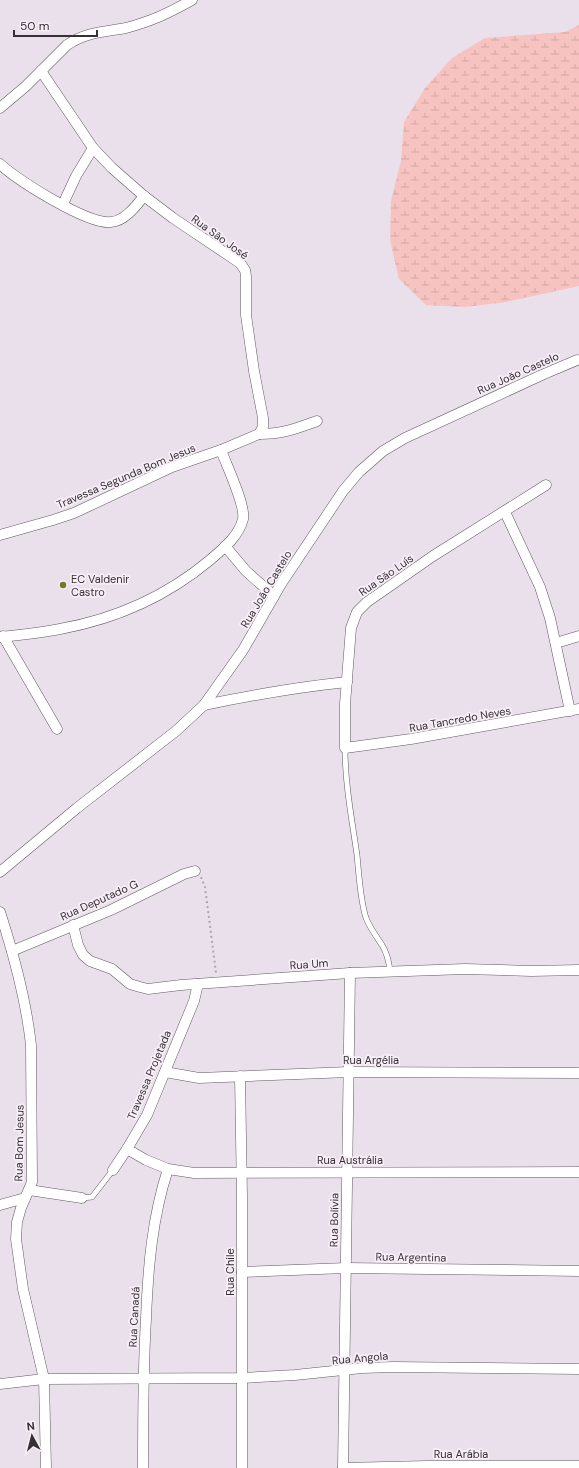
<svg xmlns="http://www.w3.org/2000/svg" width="579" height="1468" font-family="'DM Sans',sans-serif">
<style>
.wetland{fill:url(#wetland-marsh)}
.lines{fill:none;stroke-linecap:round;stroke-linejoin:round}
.service-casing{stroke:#605961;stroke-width:6}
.minor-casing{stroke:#605961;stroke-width:11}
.path{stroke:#ada5ae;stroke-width:2;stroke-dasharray:2 3;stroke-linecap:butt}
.service{stroke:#fff;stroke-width:5}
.minor{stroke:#fff;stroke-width:10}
.poi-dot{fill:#737b26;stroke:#f7eef8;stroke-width:1.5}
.labels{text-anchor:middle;stroke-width:3.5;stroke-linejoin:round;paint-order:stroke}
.street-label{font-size:11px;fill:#343034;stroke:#f7eef8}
.poi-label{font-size:11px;fill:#343034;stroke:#f7eef8;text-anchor:start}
</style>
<defs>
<pattern id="wetland-marsh" width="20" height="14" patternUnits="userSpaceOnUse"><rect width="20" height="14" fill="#f6c3c0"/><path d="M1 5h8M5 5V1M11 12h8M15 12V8" fill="none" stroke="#d4a8a6"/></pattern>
</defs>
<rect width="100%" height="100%" fill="#e9e0eb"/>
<!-- wetland -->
<path class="wetland" d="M579 25V286L506 302 465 307 426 305 399 279 390 240 391 201 401 161 404 122 425 88 452 58 485 38 565 32Z"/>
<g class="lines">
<!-- service casing -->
<g class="service-casing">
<g id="service">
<path d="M345 748C345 784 352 820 357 855 359 875 360 899 366 918 370 928 376 936 382 945 387 953 389 962 390 971"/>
<path d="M82 1198 92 1197 113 1170"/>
</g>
</g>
<!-- minor casing -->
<g class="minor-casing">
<g id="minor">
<path d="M0 108 26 86 67 45C86 32 104 32 126 28 152 21 169 13 192 0"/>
<path d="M0 164C17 180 88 225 111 222 125 221 136 206 144 196"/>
<path d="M63 204 76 176 93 148"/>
<path d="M259 434C283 434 295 429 317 421"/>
<path d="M546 485 433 556 367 602 357 612 351 628 345 704V748L411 739 579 709"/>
<path d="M505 512 540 587 550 618 570 711"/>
<path d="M0 535 53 520 74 513 172 467 221 450 259 434 263 427V418L254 371 246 315V276L245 270 240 263 173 218 144 196 112 168 93 148 41 71"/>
<path d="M225 546 246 571 274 596"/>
<path d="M3 636 57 729"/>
<path d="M0 637C20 635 40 633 60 629 115 619 167 596 210 560 223 549 239 536 243 519 246 506 226 464 221 450"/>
<path d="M556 643 579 636"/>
<path d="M204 705C252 695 299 687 347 682"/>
<path d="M0 872 77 808 176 731 204 705 243 650 281 584 343 491 359 472 383 451 405 438 544 374 577 360"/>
<path d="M0 912C14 955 26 1000 31 1045L32 1182 21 1208 17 1222 16 1239 23 1289 44 1379 46 1468"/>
<path d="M73 925 78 945 83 955 90 961 112 969 130 984 140 987 148 989 181 985 350 973 465 969 531 971 579 970"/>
<path d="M12 951 111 910 184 874 195 871"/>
<path d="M165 1072 199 1078 349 1072 579 1073"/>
<path d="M240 1076 242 1197V1468"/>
<path d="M127 1149 146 1160 168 1169 194 1173 579 1172"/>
<path d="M113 1170 127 1149 147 1115 194 1001 198 984"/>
<path d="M29 1190 82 1198"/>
<path d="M0 1205 25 1198"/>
<path d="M242 1272 346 1268 579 1271"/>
<path d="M0 1384 44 1379 242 1378 295 1375 362 1368 393 1367 579 1369"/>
<path d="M143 1468C143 1418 143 1369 146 1319 148 1268 152 1218 168 1169"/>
<path d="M343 1468 350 973"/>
<path d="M343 1468 427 1466H579"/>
</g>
</g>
<!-- path -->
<path class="path" d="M201 877 205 887 210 926 216 973"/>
<!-- service -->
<use href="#service" class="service"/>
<!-- minor -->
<use href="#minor" class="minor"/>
</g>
<!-- markers -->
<circle class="poi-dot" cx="63" cy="585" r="4"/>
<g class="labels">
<!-- street labels -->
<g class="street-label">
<text transform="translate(220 237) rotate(36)" y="4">Rua São José</text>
<text transform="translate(518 373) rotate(-24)" y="4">Rua João Castelo</text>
<text transform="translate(126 476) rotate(-23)" y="4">Travessa Segunda Bom Jesus</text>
<text transform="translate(386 575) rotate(-35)" y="4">Rua São Luís</text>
<text transform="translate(266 589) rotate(-59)" y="4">Rua João Castelo</text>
<text transform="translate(460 719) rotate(-10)" y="4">Rua Tancredo Neves</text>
<text transform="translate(99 900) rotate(-24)" y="4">Rua Deputado G</text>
<text transform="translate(309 964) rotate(-4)" y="4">Rua Um</text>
<text x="371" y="1064">Rua Argélia</text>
<text transform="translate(149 1075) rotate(-67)" y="4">Travessa Projetada</text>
<text transform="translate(19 1143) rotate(-89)" y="4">Rua Bom Jesus</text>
<text x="350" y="1164">Rua Austrália</text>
<text transform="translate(334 1220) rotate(-89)" y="4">Rua Bolívia</text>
<text transform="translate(411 1257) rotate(1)" y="4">Rua Argentina</text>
<text transform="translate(230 1272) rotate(-90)" y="4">Rua Chile</text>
<text transform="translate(134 1317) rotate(-87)" y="4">Rua Canadá</text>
<text transform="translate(360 1358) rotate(-5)" y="4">Rua Angola</text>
<text x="461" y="1458">Rua Arábia</text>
</g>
<!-- poi labels -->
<g class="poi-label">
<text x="71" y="583">EC Valdenir<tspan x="71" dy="13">Castro</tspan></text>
</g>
</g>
<!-- north arrow -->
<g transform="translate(32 1436) rotate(353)" stroke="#f7eef8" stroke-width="3" paint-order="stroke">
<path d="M0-3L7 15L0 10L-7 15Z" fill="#343034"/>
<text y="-6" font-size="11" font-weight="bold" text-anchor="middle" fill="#343034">N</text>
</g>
<!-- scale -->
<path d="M14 30v6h83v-6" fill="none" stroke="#343034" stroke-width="2"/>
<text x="20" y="30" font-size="12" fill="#343034" stroke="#f7eef8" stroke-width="3" paint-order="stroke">50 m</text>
</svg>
